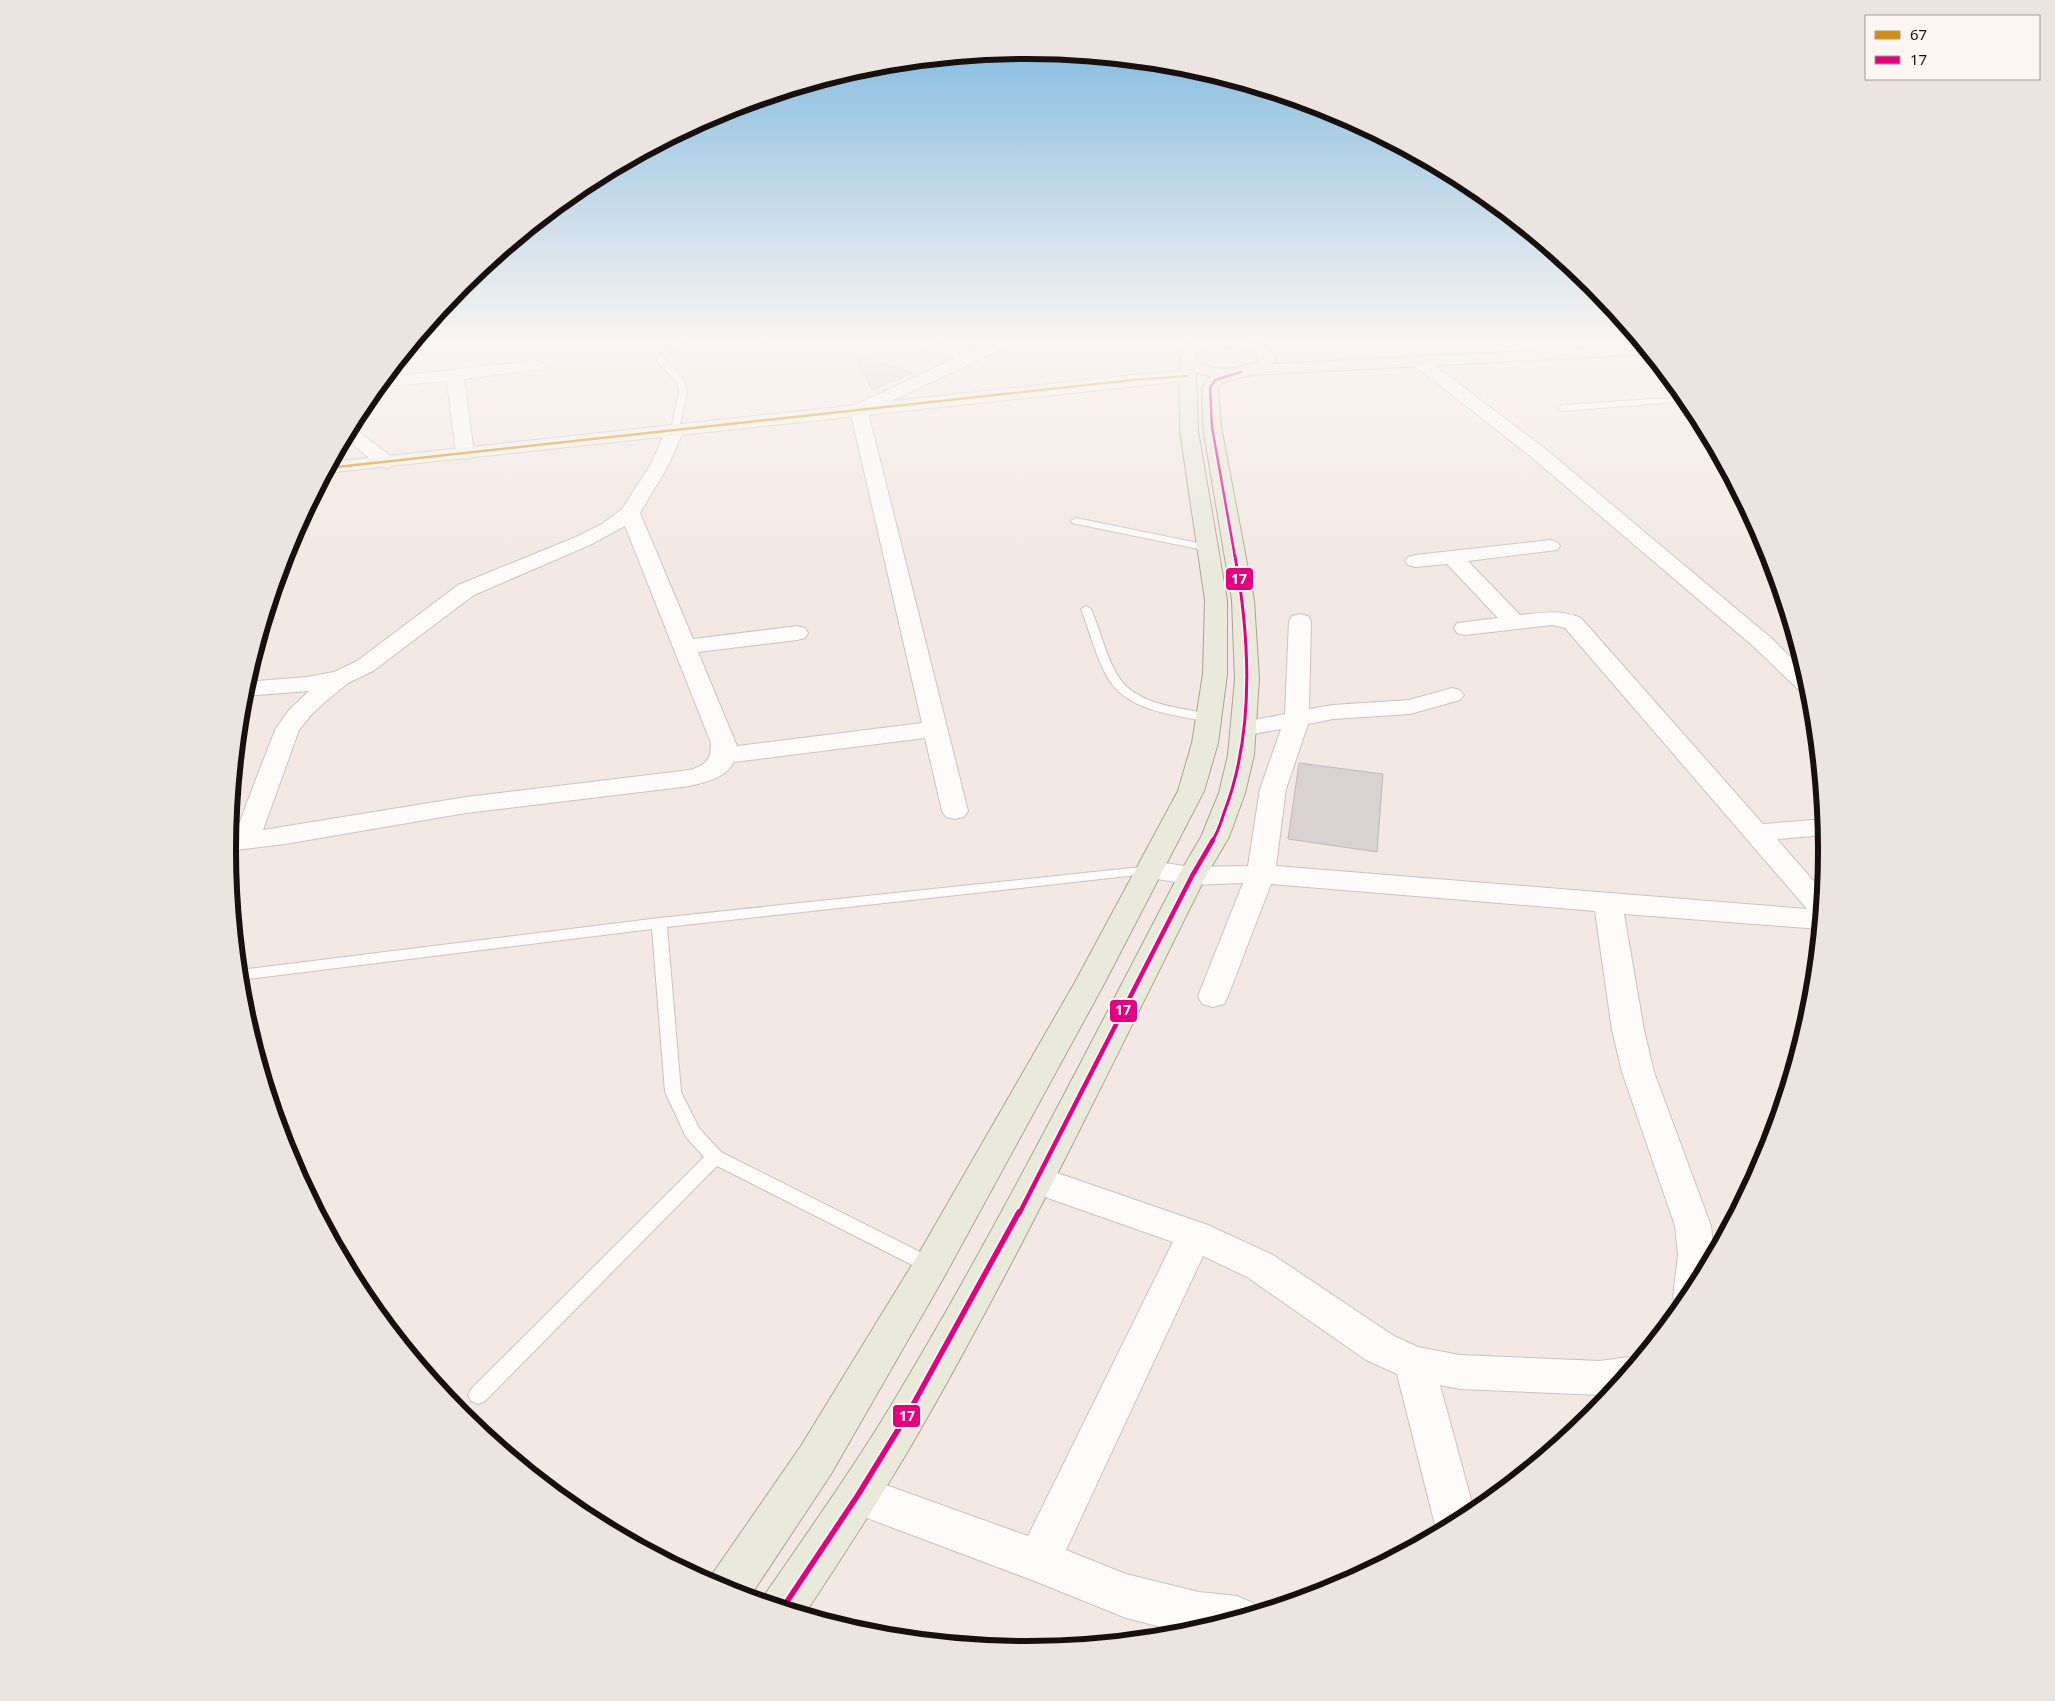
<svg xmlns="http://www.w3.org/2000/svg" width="2055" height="1701" font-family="'Noto Sans',sans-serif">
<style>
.building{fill:#d9d2d2;stroke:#c2babb}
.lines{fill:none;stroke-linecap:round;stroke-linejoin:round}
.lane-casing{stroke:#cbc3c0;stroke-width:2}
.street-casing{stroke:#cbc3c0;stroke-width:2}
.secondary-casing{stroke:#cbc3c0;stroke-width:2}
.primary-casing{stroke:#a9a68f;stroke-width:2}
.lane{fill:#fdfcfb;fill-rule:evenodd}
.street{fill:#fdfcfb;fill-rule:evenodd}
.secondary{fill:#f3f2ec;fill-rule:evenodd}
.primary{fill:#e9e9dc;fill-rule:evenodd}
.bus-1-casing{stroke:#fdf6f2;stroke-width:5}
.bus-2-far3-casing{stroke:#fdf6f2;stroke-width:5}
.bus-2-far2-casing{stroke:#fdf6f2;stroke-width:6}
.bus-2-far1-casing{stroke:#fdf6f2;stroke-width:8}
.bus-2-casing{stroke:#fdf6f2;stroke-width:9}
.bus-1{stroke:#d59002;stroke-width:2.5}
.bus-2-far3{stroke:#e5007d;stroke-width:2.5}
.bus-2-far2{stroke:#e5007d;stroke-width:3}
.bus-2-far1{stroke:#e5007d;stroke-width:4.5}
.bus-2{stroke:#e5007d;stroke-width:5.5}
.rim{fill:none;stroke:#17100e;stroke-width:6}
.line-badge{stroke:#fdf6f2;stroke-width:2}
.badge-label{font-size:14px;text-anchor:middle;font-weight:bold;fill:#fff}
</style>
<rect width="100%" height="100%" fill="#f3e8e3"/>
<!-- building -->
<g class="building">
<path d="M854 354 912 373 872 390Z"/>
<path d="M1299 763 1383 774 1377 852 1288 839Z"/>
</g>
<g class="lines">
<!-- lane casing -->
<g class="lane-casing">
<g id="lane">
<path d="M675 340H684L664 360 684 380 687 391 679 430 675 433 671 430 679 391 677 383 656 360Z"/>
<path d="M1685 397 1689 401 1562 411 1558 408 1562 405Z"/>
<path d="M1076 518 1208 545 1213 548 1208 551 1072 523 1071 521Z"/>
<path d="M1086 606 1091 609C1101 631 1109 670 1126 686 1148 707 1185 708 1213 715L1215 718 1213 721 1209 722C1176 715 1129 712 1109 680 1096 659 1090 632 1081 609Z"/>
<path d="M1150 866 1155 867 1157 870 1155 873 667 927 681 1092 699 1128 721 1152 938 1261 940 1266 938 1271 931 1274 924 1271 717 1166 485 1401 478 1404 471 1401 468 1395 471 1389 704 1157 686 1137 665 1092 652 929 240 980 239 970 659 918Z"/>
</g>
</g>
<!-- street casing -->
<g class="street-casing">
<g id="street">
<path d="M904 340H929L969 352 995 340H1016L1014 343 868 412 968 811 964 817 955 819 946 817 942 811 925 738 734 762C724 779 708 781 690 786L466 813 285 844 227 851 229 835 235 834 275 730 289 710 309 691 244 696 242 694 246 682 307 677 334 672 357 661 458 585 576 537 602 524 622 509 651 464 666 430 669 426 675 425 681 426 684 430 669 464 640 513 693 639 797 626 805 628 808 633 805 638 797 640 698 652 737 746 922 723 850 410 853 406 956 358 906 343ZM625 526 711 743C711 760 706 765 690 770L466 797 263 830 299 730 312 714 325 702 348 683 373 671 474 595 590 545Z"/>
<path d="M1420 357 1426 359 1543 447 1770 637 1805 671 1813 696 1803 694 1754 647 1529 455 1414 365 1412 362 1414 359Z"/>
<path d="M536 361 542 363 544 366 542 369 464 379 474 453 472 457 465 459 458 457 456 453 447 381 377 387 385 377Z"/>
<path d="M350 427 354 428 393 458 395 462 393 466 386 468 379 466 345 438Z"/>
<path d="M1550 540 1557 542 1560 546 1557 550 1468 561 1520 615C1541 613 1560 609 1581 618L1763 824 1825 819 1826 835 1777 839 1824 893 1820 929 1624 914 1644 1030 1654 1072 1711 1226 1714 1255 1693 1295 1682 1309 1679 1308 1673 1297 1678 1255 1675 1226 1622 1072 1612 1030 1595 911 1271 884 1228 996 1224 1004 1213 1007 1202 1004 1198 996 1243 883 1192 885 1140 876 1136 870 1140 864 1150 861 1192 867 1248 866 1260 789 1281 729 1242 736 1233 734 1230 729 1233 724 1285 714 1289 621 1292 616 1300 614 1308 616 1311 621 1309 709 1333 705 1409 700 1452 688 1460 690 1464 695 1460 700 1410 714 1333 719 1308 724 1286 789 1276 866 1807 909 1565 628 1552 625 1465 635 1457 633 1454 628 1457 623 1498 618 1447 564 1415 567 1408 565 1405 561 1408 557 1415 555Z"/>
<path d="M1037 1166 1208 1225 1273 1255 1394 1336 1418 1347 1460 1355 1600 1361 1628 1357 1639 1361 1612 1394 1600 1395 1460 1389 1440 1385 1475 1514 1439 1534 1435 1525 1397 1374 1366 1360 1247 1277 1203 1256 1066 1550 1126 1574 1199 1592 1237 1596 1253 1603 1257 1613 1189 1634 1126 1618 1037 1582 843 1509 837 1495 843 1481 858 1475 1028 1536 1173 1242 1025 1190 1019 1180 1025 1170Z"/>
</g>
</g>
<!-- secondary casing -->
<g class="secondary-casing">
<path id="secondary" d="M1187 371 1193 372 1195 376 1193 380 326 473 332 462 1133 375Z"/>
</g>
<!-- primary casing -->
<g class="primary-casing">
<path id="primary" d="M1200 340C1224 340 1260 334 1276 357L1274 364 1644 345 1651 354 1252 375 1221 383 1218 388 1221 427 1254 600 1259 679 1254 755 1245 793 1229 837 1206 876C1114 1060 1025 1246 923 1425 886 1490 845 1553 804 1615L762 1603 766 1593C810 1529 855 1466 895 1399 997 1229 1086 1052 1178 876L1201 837 1219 793 1228 755 1235 679 1232 600 1203 427 1202 388 1210 376 1196 373 1198 431 1227 600V674L1218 743 1204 791 1104 984 944 1277 831 1474 749 1598 721 1590 708 1583 711 1576 801 1446 918 1255 1074 984 1178 791 1192 743 1203 674 1205 600 1180 431 1179 376 1183 364 1178 354 1185 346ZM1214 347C1227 347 1254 346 1259 360 1244 370 1204 375 1195 355 1200 350 1206 348 1214 347Z"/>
</g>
<!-- lane -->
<use href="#lane" class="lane"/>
<!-- street -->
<use href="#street" class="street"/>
<!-- secondary -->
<use href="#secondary" class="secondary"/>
<!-- primary -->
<use href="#primary" class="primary"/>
<!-- bus-1 casing -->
<g class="bus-1-casing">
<path id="bus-1" d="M328 468 1133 380 1187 376"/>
</g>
<!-- bus-2-far3 casing -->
<g class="bus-2-far3-casing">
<path id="bus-2-far3" d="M1235 557 1212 427 1210 388 1215 380 1241 372"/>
</g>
<!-- bus-2-far2 casing -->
<g class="bus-2-far2-casing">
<path id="bus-2-far2" d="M1212 841C1218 833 1221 822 1224 813 1255 733 1250 639 1235 556"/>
</g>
<!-- bus-2-far1 casing -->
<g class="bus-2-far1-casing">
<path id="bus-2-far1" d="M1019 1214 1192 876 1213 840"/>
</g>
<!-- bus-2 casing -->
<g class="bus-2-casing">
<path id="bus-2" d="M782 1609 858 1495 909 1412 1019 1212"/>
</g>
<!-- bus-1 -->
<use href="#bus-1" class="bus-1"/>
<!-- bus-2-far3 -->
<use href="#bus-2-far3" class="bus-2-far3"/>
<!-- bus-2-far2 -->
<use href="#bus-2-far2" class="bus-2-far2"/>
<!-- bus-2-far1 -->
<use href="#bus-2-far1" class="bus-2-far1"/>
<!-- bus-2 -->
<use href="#bus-2" class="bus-2"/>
</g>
<!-- sky -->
<linearGradient id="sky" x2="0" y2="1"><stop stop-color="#77b6de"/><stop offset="0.59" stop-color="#faf5f2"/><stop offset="1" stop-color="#faf5f2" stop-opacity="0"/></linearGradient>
<rect width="2055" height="578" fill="url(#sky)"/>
<!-- crop -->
<path d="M0 0H2055V1701H0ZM236 850a791 791 0 1 1 1582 0a791 791 0 1 1-1582 0Z" fill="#ebe4e0" fill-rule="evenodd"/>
<path class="rim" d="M236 850a791 791 0 1 1 1582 0a791 791 0 1 1-1582 0Z"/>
<g class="line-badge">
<rect x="1225" y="567" width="29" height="24" rx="5" fill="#e5007d"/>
<rect x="1109" y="999" width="29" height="24" rx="5" fill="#e5007d"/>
<rect x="892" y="1404" width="29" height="24" rx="5" fill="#e5007d"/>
</g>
<g class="badge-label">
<text x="1239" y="584">17</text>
<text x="1123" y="1015">17</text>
<text x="907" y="1421">17</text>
</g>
<!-- legend -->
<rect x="1865" y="15" width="175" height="65" fill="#fdf6f2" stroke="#a19a97"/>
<rect x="1875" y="31" width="25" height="8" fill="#d59002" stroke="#a19a97"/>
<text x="1910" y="40" font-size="15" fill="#17100e">67</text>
<rect x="1875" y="56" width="25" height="8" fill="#e5007d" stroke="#a19a97"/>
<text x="1910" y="65" font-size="15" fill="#17100e">17</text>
</svg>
